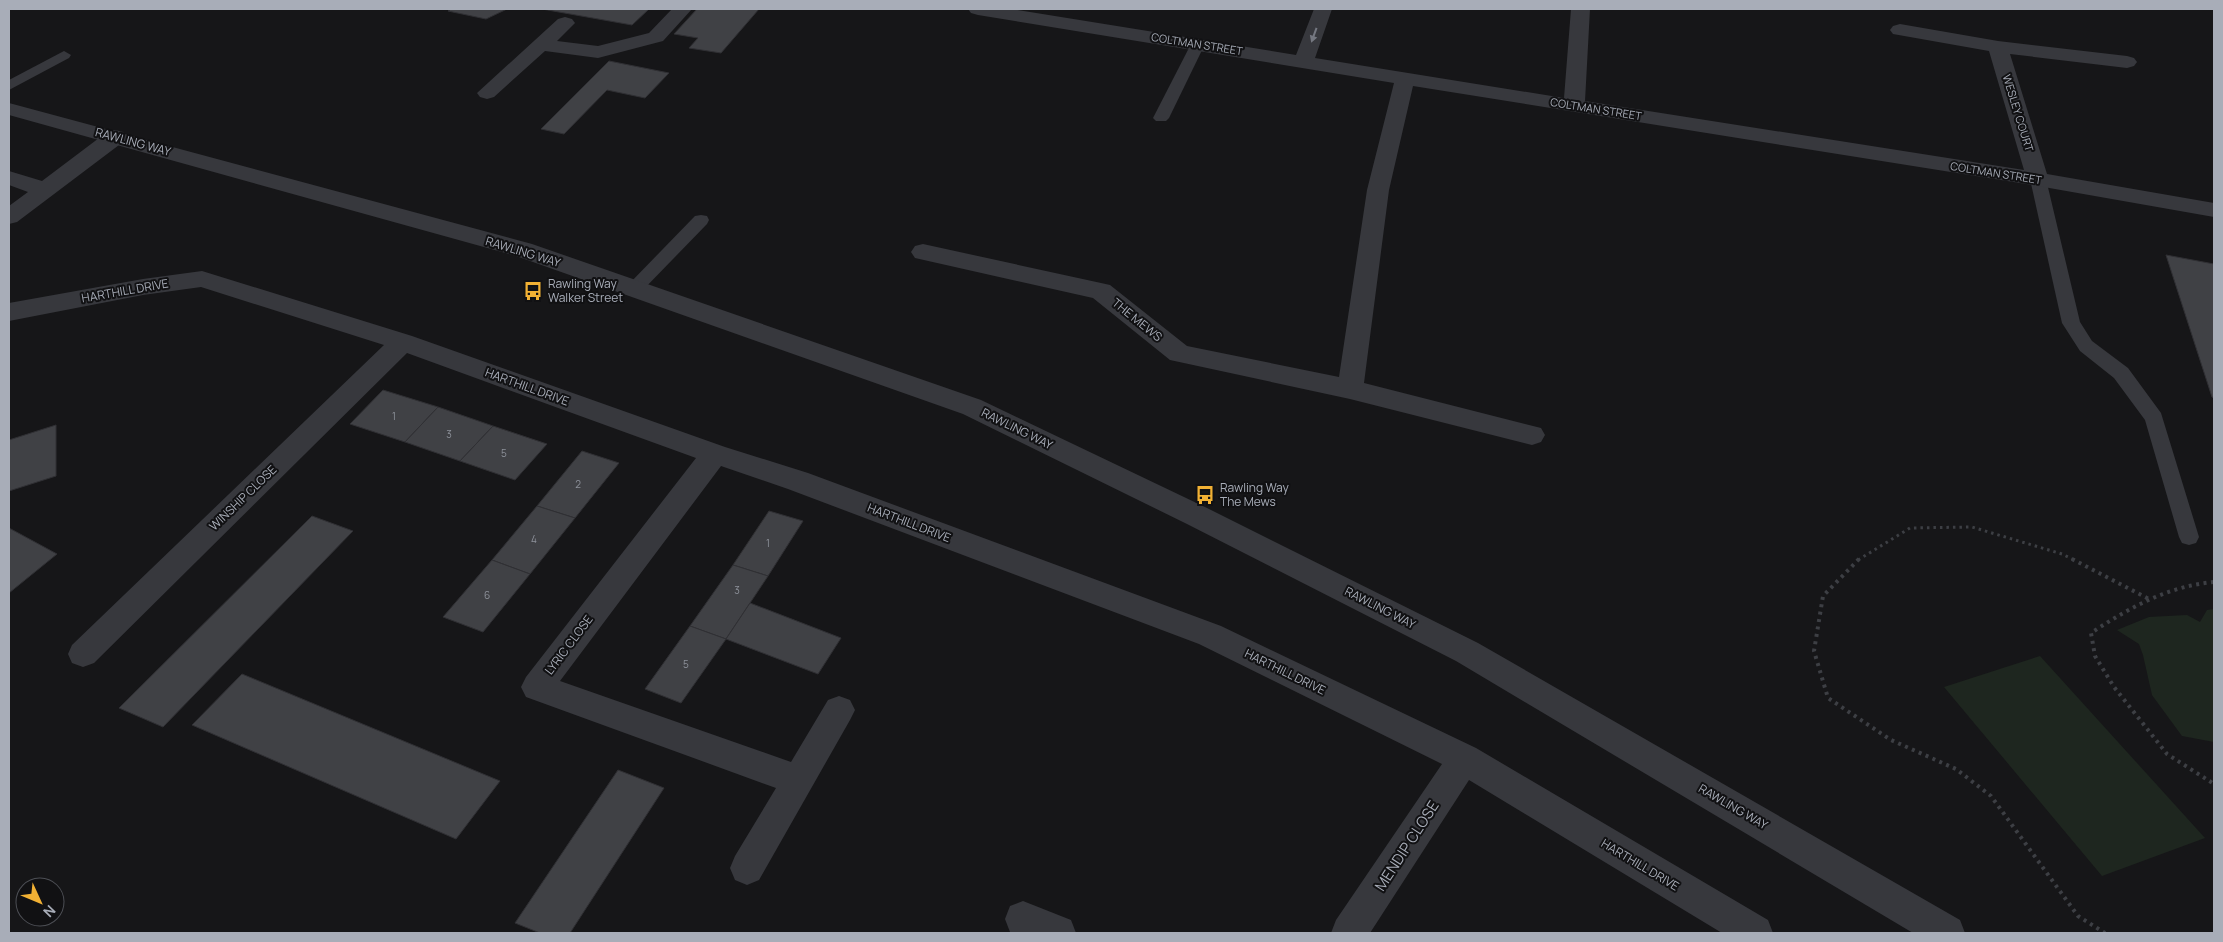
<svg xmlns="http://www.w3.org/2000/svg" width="2223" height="942" font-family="Manrope,sans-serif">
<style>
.green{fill:#1e261f}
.building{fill:#404145;stroke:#303034}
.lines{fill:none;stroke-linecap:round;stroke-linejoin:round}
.path-far1{stroke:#3d3f44;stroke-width:3;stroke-dasharray:2.5 4;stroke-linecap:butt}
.path{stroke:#3d3f44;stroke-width:4;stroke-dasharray:3 4.5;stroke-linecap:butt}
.service{fill:#37383d;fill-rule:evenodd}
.minor{fill:#37383d;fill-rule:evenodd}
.tertiary{fill:#37383d;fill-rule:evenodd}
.oneway{fill:#757881}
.labels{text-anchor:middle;stroke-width:4;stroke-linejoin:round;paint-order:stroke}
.number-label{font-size:10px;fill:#8e929b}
.far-street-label{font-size:11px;fill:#a8adb8;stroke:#111113}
.street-label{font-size:12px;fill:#a8adb8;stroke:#111113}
.poi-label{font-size:12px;fill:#a8adb8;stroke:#111113;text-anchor:start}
.near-street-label{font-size:15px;fill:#a8adb8;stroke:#111113}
</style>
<rect width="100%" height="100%" fill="#161618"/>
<!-- green -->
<g class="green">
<path d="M2214 609V742L2182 736 2152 695 2143 655 2139 644 2117 630 2149 617 2187 615 2200 622 2207 610Z"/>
<path d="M2040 656 2205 838 2102 876 1944 687Z"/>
</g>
<!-- building -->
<g class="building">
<path d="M451 9H507L486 19 448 11Z"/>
<path d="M542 9H649L632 25Z"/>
<path d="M697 9H759L721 53 689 48 698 38 674 34Z"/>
<path d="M609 61 669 73 645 98 607 90 564 134 541 129Z"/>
<path d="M2166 255 2214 264V398L2212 397Z"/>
<path d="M383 390 438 407 405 442 350 424Z"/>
<path d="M438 407 493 426 460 461 405 442Z"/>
<path d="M56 425V476L9 491V440Z"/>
<path d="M493 426 547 444 515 480 460 461Z"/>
<path d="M582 451 619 463 575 518 537 506Z"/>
<path d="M537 506 575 518 530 574 492 560Z"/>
<path d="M769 511 803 521 768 576 733 565Z"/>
<path d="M312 516 353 531 163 727 119 708Z"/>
<path d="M9 528 57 554 9 593Z"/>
<path d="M492 560 530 574 483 632 443 617Z"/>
<path d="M733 565 768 576 726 639 690 626Z"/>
<path d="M750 603 841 638 818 674 726 639Z"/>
<path d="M690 626 726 639 681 703 645 689Z"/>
<path d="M242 674 500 781 456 839 192 725Z"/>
<path d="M618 770 664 788 570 933H540L515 923Z"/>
</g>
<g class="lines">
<!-- path-far1 -->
<path class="path-far1" d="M1858 560 1910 528 1972 527 2062 554 2074 560"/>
<!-- path -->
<g class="path">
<path d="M1859 559 1823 596 1814 651 1828 698 1891 740 1956 769 1991 796 2078 916 2105 933"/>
<path d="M2072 559 2149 599"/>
<path d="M2214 582C2168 586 2129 608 2091 633L2095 656 2114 687 2167 754 2214 784"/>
</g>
<!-- service -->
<g class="service">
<path d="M1198 40 1205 44 1169 118 1166 121H1156L1153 118 1191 44Z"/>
<path d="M64 51 71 55 69 58 9 90V80Z"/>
<path d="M2038 174 2044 175 2046 179 2080 322 2092 341 2128 368 2161 413 2199 537 2196 543 2189 545 2182 543 2179 537 2145 420 2114 378 2080 351 2062 323 2030 179 2032 175Z"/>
<path d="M701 215 707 216 709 220 707 224 640 293 634 295 628 293 625 289 628 285 695 216Z"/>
</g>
<!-- minor -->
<g class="minor">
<path d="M672 9H692L663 41 598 58 545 51 494 97 487 99 480 97 477 93 558 19 565 17 572 19 575 23 557 41 598 46 649 33Z"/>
<path d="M968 9H1012L1296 55 1314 9H1332L1315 58 1564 98 1571 9H1590L1585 101 2024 170 1989 51 1893 34 1890 30 1893 26 1900 24 1998 41 2127 56 2134 58 2137 62 2134 66 2127 68 2010 54 2047 174 2214 203V217L2038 186 1413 86 1389 190 1364 383 1541 428 1545 435 1541 442 1532 445 1350 399 1170 360 1093 298 915 258 911 252 915 246 923 244 1101 283 1110 285 1187 346 1339 377 1367 190 1394 83 978 15 971 13Z"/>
<path d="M115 130 123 132 126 137 123 142 17 222 9 224V206L28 192 9 185V171L42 181 107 132Z"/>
<path d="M202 271 412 336 725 447 808 473 1221 626 1476 748 1768 920 1773 933H1722L1469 780 1370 933H1331L1336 920 1442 764 1199 644 788 489 721 466 560 681 791 762 828 700 839 696 850 700 855 710 850 720 759 880 747 885 735 880 730 868 735 856 776 788 526 697 521 687 526 677 696 458 407 353 94 663 83 667 72 663 68 654 72 645 384 345 201 287 143 295 9 321V303L143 279Z"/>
<path d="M1023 901 1071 920 1076 933H1015L1010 932 1005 919 1010 906Z"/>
</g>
<!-- tertiary -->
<path class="tertiary" d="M9 103 532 244 981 400 1207 508 1478 643 1960 920 1965 933H1913L1456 661 1187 524 963 414 516 256 9 115Z"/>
</g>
<!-- one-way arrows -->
<defs><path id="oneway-solid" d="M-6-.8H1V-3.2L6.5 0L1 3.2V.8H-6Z" transform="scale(1.25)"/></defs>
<use class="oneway" href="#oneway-solid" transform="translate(1314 35) rotate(110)"/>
<!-- icons -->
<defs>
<g id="bus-bare" transform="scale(1.5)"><path d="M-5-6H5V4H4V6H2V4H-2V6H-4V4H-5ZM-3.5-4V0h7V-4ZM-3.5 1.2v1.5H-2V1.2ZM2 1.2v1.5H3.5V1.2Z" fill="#f2b134" stroke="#111113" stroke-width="2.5" paint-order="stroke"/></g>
</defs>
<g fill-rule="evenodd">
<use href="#bus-bare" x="533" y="291"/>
<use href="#bus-bare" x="1205" y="495"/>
</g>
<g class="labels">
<!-- number labels -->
<g class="number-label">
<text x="394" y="420">1</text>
<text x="449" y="438">3</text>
<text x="504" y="457">5</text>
<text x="578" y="488">2</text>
<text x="534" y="543">4</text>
<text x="768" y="547">1</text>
<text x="737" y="594">3</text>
<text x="487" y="599">6</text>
<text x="686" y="668">5</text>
</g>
<!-- far-street labels -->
<g class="far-street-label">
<text transform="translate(1197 44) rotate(9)" y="4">COLTMAN STREET</text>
<text transform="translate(1596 109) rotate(9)" y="4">COLTMAN STREET</text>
<text transform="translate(2018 113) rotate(73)" y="4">WESLEY COURT</text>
<text transform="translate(1996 173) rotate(9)" y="4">COLTMAN STREET</text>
</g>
<!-- street labels -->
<g class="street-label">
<text transform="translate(133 142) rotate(15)" y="4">RAWLING WAY</text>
<text transform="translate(523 252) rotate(17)" y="4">RAWLING WAY</text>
<text transform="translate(125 291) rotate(-10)" y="4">HARTHILL DRIVE</text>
<text transform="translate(1137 320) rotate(39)" y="4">THE MEWS</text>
<text transform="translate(527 387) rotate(20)" y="4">HARTHILL DRIVE</text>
<text transform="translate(1017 429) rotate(26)" y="4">RAWLING WAY</text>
<text transform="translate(243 498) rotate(-44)" y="4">WINSHIP CLOSE</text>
<text transform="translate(909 523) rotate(21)" y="4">HARTHILL DRIVE</text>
<text transform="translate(1380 608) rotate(27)" y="4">RAWLING WAY</text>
<text transform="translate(569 645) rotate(-53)" y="4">LYRIC CLOSE</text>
<text transform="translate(1285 672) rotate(26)" y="4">HARTHILL DRIVE</text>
<text transform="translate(1733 807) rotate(30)" y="4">RAWLING WAY</text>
<text transform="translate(1640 865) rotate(31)" y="4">HARTHILL DRIVE</text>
</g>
<!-- poi labels -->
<g class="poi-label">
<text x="548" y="288">Rawling Way<tspan x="548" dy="14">Walker Street</tspan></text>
<text x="1220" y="492">Rawling Way<tspan x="1220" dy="14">The Mews</tspan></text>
</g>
<!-- near-street labels -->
<g class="near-street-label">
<text transform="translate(1407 846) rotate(-57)" y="5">MENDIP CLOSE</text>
</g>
</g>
<!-- border -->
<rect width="2223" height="942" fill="none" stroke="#a8adb8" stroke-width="20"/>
<!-- north arrow -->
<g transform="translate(40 902) rotate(134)"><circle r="24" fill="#111113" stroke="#4d4f55"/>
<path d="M0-4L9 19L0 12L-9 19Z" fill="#f2b134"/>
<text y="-8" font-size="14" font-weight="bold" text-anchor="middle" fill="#a8adb8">N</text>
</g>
</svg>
